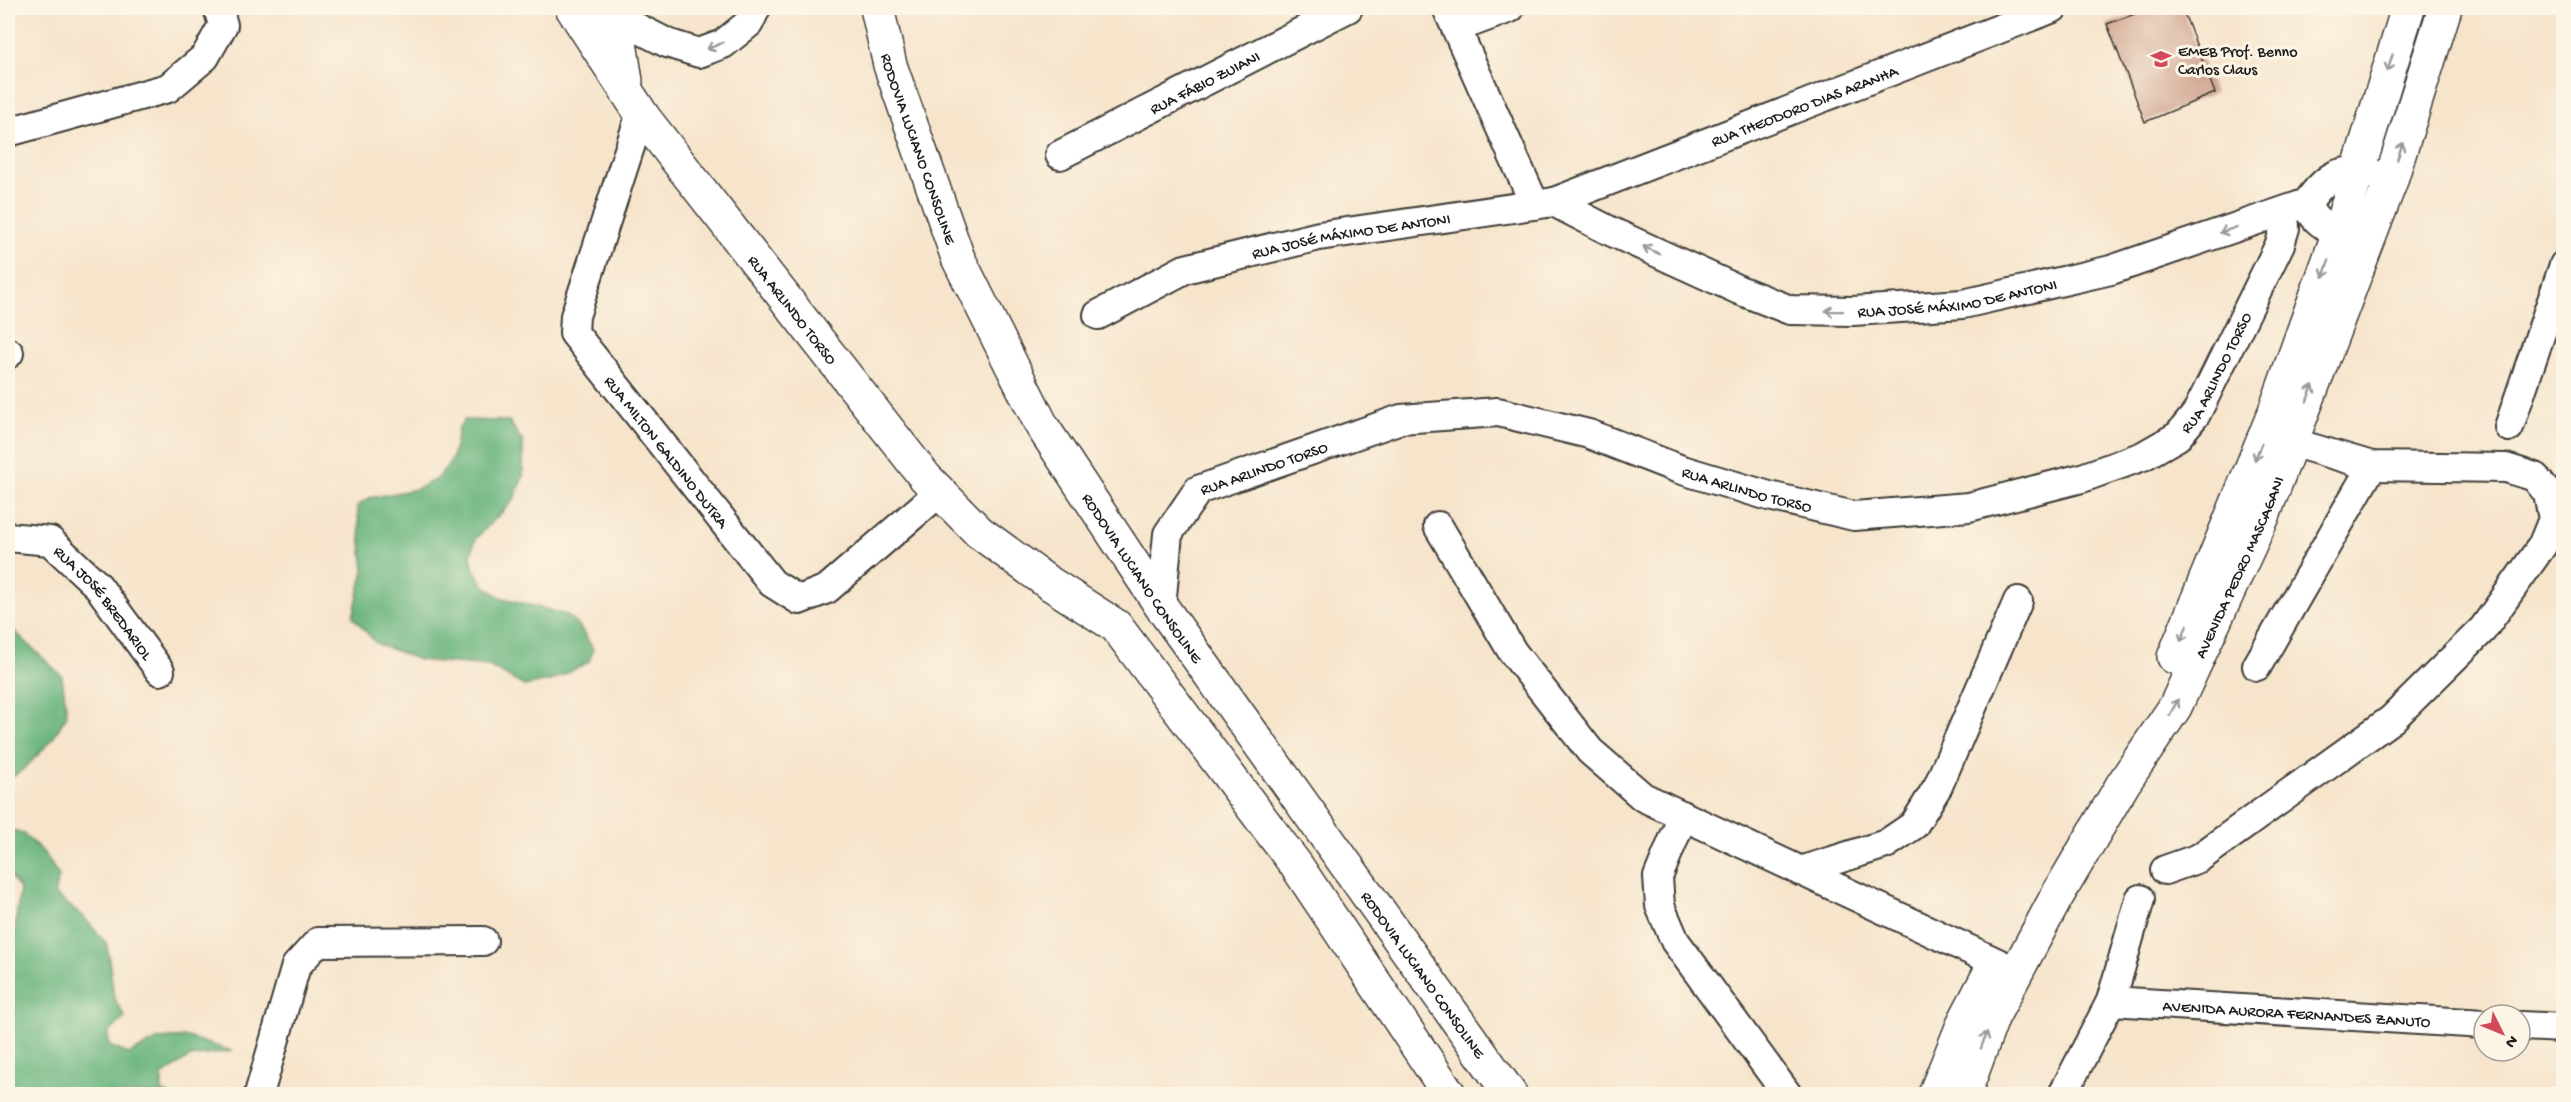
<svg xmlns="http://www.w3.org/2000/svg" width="2571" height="1102" font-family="'Gochi Hand',sans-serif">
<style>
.forest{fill:#67b47d;stroke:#42684c;stroke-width:1.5}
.building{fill:#cfa28d}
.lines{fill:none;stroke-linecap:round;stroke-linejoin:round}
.minor-casing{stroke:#3d3a36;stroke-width:32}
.major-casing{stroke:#3d3a36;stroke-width:36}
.minor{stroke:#fff;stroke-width:28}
.major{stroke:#fff;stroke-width:33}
.oneway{stroke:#999}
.labels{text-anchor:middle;stroke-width:6;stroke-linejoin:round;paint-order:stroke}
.poi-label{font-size:16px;fill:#1c1c1c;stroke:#fcf5e5;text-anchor:start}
.street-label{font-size:16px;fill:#1c1c1c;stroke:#fcf5e5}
</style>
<rect width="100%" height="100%" fill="#fcf5e5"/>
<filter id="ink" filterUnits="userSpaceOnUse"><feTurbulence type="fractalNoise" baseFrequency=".0167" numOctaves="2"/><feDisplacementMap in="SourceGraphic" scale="12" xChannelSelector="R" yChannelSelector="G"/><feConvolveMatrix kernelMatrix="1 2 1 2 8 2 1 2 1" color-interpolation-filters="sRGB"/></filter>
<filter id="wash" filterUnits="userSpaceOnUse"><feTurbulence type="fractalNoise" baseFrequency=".008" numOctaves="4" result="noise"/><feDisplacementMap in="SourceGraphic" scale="24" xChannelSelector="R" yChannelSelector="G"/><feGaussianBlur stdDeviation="1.35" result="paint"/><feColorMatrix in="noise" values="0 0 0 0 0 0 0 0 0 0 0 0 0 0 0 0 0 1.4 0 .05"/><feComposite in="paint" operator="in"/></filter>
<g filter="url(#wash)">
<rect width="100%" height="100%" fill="#f6e4cb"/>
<!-- forest -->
<g class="forest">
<path d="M464 420 509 421 523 442V477L513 501 476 538 471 554 473 568 484 585 500 597 567 615 579 626 593 649 589 662 553 680 524 686 489 666 419 660 376 643 353 617 364 570 357 506 369 498 417 489 438 478 452 459 459 427Z"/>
<path d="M8 625 62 676 67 715 51 741 25 768 8 780Z"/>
<path d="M8 829 24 834 43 852 59 876 54 894 82 915 107 944 114 998 125 1017 108 1033 109 1046 129 1054 159 1039 187 1037 232 1051 190 1057 162 1076V1092L169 1094H19L8 1084V1034L14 1011 11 956 20 889 8 874Z"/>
</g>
<g id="blocks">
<!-- building -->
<path class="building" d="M2151 8H2182L2215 93 2145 122 2107 24Z"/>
</g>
</g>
<g filter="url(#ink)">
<use href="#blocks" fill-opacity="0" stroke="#3d3a36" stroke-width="1.5"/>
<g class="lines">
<!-- minor casing -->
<g class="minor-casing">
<g id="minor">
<path d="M1447 8 1535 205"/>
<path d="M616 17 667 43 699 53 723 44 749 23 756 8"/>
<path d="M1456 28 1510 8"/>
<path id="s1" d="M641 113 575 316 574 333 772 583 799 600 827 589 941 491"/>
<path d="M8 132 168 88 205 57 223 25 218 8"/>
<path id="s2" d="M1060 155 1348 8"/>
<path id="s3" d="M1554 202 1610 231 1739 290 1790 310 1853 311 1963 304 2111 270 2307 203C2326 176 2341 165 2376 175"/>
<path d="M2307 203C2315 227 2337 233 2360 236"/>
<path id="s4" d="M1098 315 1185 269 1319 236 1554 202 2053 8"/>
<path d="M8 354 9 353"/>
<path d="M2509 427 2564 265"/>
<path d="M1438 526 1512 651 1590 751 1643 797 2017 972"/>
<path id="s5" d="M8 537 50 541 98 586 160 671"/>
<path id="s6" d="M1161 606 1168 534 1198 490 1401 419 1498 412 1589 434 1679 469 1769 496 1854 516 1969 507 2082 478 2143 456 2178 436 2196 414 2280 244 2285 228 2284 212"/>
<path d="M2257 666 2372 466"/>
<path d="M1683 816 1658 877 1660 906 1675 941 1787 1094"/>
<path d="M2165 870 2199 858 2392 719 2483 629 2542 546 2553 519 2548 494 2535 477 2506 468 2372 466 2291 442"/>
<path d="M1800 871 1886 844 1914 825 1938 786 2018 601"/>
<path id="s7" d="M2111 1001 2484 1024"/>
<path d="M2520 1026 2564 1028"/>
<path d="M259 1094 296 966 318 942 483 941"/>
<path d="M2063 1094 2111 1001 2140 899"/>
</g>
</g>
<!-- major casing -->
<g class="major-casing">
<g id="major">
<path id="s8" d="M572 8 644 118 925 477 979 532 1046 581 1116 626 1296 865 1449 1094"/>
<path d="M609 8 616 17 626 81"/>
<path id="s9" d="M877 8 890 65 958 258 1042 426 1161 606 1510 1094"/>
<path d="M2174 657 2275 411 2339 232 2408 8"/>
<path d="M1935 1094 1965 1020 1992 969"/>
<path id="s10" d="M1964 1094 1993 1016 2057 896 2123 784 2175 707 2263 516 2390 183 2445 8"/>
</g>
</g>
<!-- minor -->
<use href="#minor" class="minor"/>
<!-- major -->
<use href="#major" class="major"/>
</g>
<!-- one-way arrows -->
<defs><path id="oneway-shaft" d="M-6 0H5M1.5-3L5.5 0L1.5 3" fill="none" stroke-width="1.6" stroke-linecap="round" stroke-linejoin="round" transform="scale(1.5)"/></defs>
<g class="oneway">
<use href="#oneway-shaft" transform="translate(715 46) rotate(157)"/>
<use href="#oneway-shaft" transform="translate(2390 63) rotate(107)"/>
<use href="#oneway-shaft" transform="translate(2400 151) rotate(-72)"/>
<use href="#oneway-shaft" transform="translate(2228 230) rotate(161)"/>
<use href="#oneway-shaft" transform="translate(1651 250) rotate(-155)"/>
<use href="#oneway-shaft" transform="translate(2326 269) rotate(110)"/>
<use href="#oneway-shaft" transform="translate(1834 311) rotate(-179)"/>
<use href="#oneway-shaft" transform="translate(2310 393) rotate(-69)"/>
<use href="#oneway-shaft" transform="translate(2258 452) rotate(112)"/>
<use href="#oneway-shaft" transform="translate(2184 633) rotate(112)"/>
<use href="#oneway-shaft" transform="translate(2174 707) rotate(-61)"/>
<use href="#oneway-shaft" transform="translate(1984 1040) rotate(-70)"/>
</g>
</g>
<!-- icons -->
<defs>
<g id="school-bare" transform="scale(1.62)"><path d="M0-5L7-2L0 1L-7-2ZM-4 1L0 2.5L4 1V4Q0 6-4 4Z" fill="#d1495b" stroke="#fcf5e5" stroke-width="2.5" paint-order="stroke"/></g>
</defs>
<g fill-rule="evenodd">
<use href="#school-bare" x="2161" y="59"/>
</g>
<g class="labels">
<!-- poi labels -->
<g class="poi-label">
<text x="2178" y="56">EMEB Prof. Benno<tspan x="2178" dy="18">Carlos Claus</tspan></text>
</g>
<!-- street labels -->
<g class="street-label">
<text dy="6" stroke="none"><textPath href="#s2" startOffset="162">RUA FÁBIO ZUIANI</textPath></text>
<text dy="6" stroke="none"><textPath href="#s4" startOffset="742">RUA THEODORO DIAS ARANHA</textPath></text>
<text dy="6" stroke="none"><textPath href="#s9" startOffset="147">RODOVIA LUCIANO CONSOLINE</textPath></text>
<text dy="6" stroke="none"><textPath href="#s4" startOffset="268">RUA JOSÉ MÁXIMO DE ANTONI</textPath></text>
<text dy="6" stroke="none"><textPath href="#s3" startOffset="428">RUA JOSÉ MÁXIMO DE ANTONI</textPath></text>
<text dy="6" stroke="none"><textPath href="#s8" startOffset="374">RUA ARLINDO TORSO</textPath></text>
<text dy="6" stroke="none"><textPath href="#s6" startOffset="1221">RUA ARLINDO TORSO</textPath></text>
<text dy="6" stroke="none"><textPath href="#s1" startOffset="381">RUA MILTON GALDINO DUTRA</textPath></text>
<text dy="6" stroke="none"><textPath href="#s6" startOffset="195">RUA ARLINDO TORSO</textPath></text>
<text dy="6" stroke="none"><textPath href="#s6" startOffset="699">RUA ARLINDO TORSO</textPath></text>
<text dy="6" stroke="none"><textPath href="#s10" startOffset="596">AVENIDA PEDRO MASCAGANI</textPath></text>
<text dy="6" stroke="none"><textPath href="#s9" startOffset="633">RODOVIA LUCIANO CONSOLINE</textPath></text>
<text dy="6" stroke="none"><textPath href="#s5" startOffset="124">RUA JOSÉ BREDARIOL</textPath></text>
<text dy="6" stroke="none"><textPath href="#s9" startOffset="1119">RODOVIA LUCIANO CONSOLINE</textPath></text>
<text dy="6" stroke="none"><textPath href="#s7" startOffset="186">AVENIDA AURORA FERNANDES ZANUTO</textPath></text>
</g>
</g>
<!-- margin -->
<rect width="2571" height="1102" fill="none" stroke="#fcf5e5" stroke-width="30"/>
<!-- north arrow -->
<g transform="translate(2502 1033) rotate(133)"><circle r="28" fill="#fcf5e5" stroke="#a29e95" stroke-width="1.5"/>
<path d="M0-4.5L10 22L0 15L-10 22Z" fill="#d1495b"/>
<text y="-9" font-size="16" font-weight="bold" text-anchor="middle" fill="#1c1c1c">N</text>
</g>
</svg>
